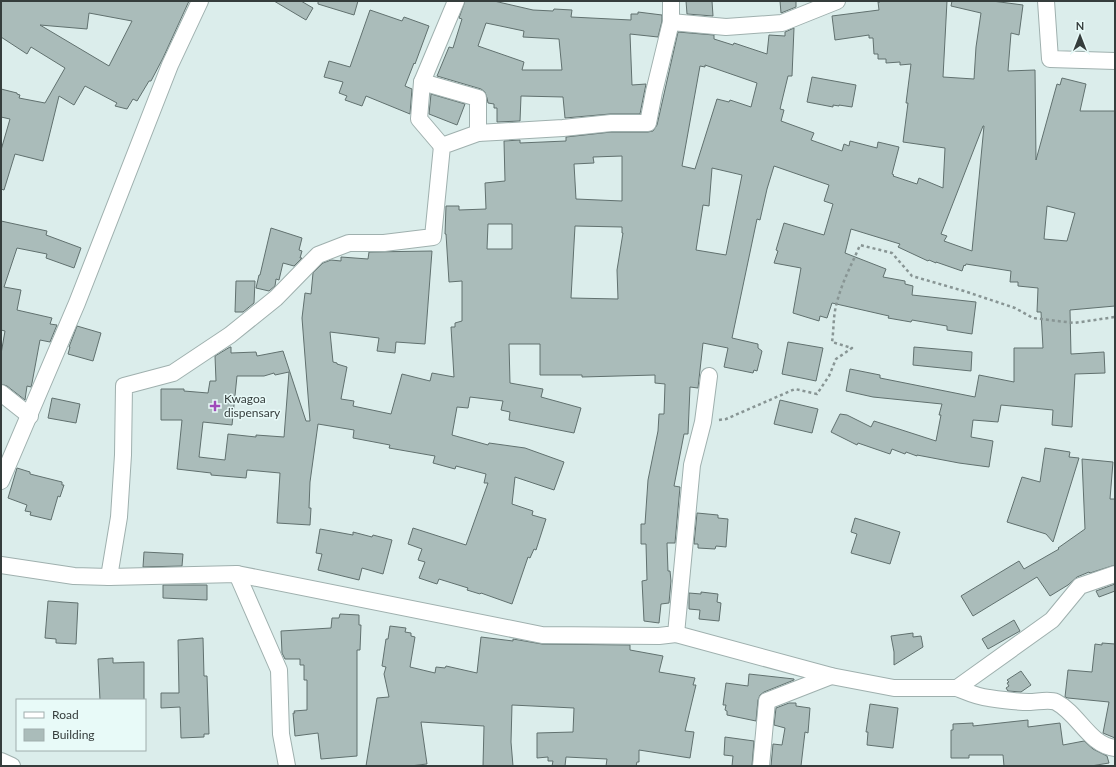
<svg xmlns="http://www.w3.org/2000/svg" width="1116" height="767" font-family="Lato,sans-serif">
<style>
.building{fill:#aabcba;stroke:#61716f;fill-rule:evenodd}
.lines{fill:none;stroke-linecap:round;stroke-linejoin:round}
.minor-casing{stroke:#9fb0ae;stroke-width:18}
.path{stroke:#889594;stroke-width:2.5;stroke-dasharray:3 3;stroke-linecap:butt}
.minor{stroke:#fff;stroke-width:16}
.poi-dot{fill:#9f4bb9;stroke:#e8faf8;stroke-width:1.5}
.labels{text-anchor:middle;stroke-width:3;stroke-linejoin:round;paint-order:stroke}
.poi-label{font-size:12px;fill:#353d3c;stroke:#e8faf8;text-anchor:start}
</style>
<rect width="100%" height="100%" fill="#dbedeb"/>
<!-- building -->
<g class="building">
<path d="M1 1H189L163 58 151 81H149L137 101 133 99 127 109 115 106 117 103 85 86 74 105 59 96 43 161 15 154 4 190 1 189V150L10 119 1 117V89L17 93V94L20 95 19 98 45 103 65 68 31 47 27 54 1 37ZM89 13 132 21 109 66 40 25 87 29Z"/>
<path d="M274 1H301L313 8 306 20Z"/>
<path d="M318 1H358L354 15 318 4Z"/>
<path d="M465 1H494L533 10 553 11 554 9 572 10 571 17 631 20V14H638V12L662 15V21L658 37 630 34 632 85 646 84 640 114H610L565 118 563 97 521 96 520 121 497 122V108H494V104L488 103 487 98 485 92 481 89 437 76 449 47 453 48 462 19 459 18ZM486 23 524 31 523 37 559 39 562 70H522L524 62 478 46Z"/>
<path d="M686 1H712L713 16 687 14Z"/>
<path d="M780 1H796V7L781 13Z"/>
<path d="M880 1H947L943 77 974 79 976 47 981 13 951 6 952 1H992L1023 5 1019 35 1011 33 1008 71 1035 70 1036 160 1057 84 1060 85 1062 78 1086 84 1080 111H1115V306L1070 310 1071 354 1104 352 1105 373 1075 374 1072 427 1052 425 1053 410 1001 405 998 422 973 420 971 437 993 441 989 467 959 463 917 455V456L906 452 905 454 892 449 890 454 858 443 857 445 831 432 840 414 847 415 871 427 874 421 936 441 941 415H939L942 404 873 397 846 391 850 369 880 375V378L975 397 979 375 1014 382V348H1043L1041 312H1037L1038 288 1018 286V282H1010L1011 271 966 264 965 266 964 265 962 271 936 262V263L929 260 928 261 898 247 900 244 851 229 845 253 886 269 883 277 905 281V284L913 286 912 295 976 302 972 334 947 330V326L912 320 911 322 888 318 889 316 832 303 827 318 820 316 819 321 793 313 801 268 774 263 778 251 776 250 784 223 824 235 833 204 824 201 829 185 774 166 767 189 760 220 757 219 732 338 758 344V348L762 351 757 371 754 370 753 373 724 367 728 348 703 343 698 388 690 387 688 434H684L674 486 680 487 675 543H667L668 571H670L671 581 669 603 661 604 659 623 644 621 642 581 647 580 646 544H641V524H645L648 480 658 431 659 414H664L665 384 655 383V375L582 377V375H540V344H509L510 383 543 389 541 397 581 408 574 433 509 420 510 412 501 410 503 401 470 397 468 408 457 407 452 435 488 445 489 443 525 448 564 462 554 490 515 477 512 504 533 511 532 515 546 519 536 550 534 549 530 558 528 557 512 604 481 593 480 594 467 590 468 588 439 579 437 584 419 578 425 562 418 560 422 549 408 544 413 528 466 545 488 483H484L486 474 456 466 455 469 433 463 435 456 389 448 390 445 353 438 354 430 318 424 310 482 309 508H311L310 525 277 523 280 473 247 470 246 478 211 475V473L177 469 182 420H161V389H184V391L208 393 210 381H216L215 356 230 347H231V353L256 352 257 356 283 351 306 421H310L302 318 305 293 311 294 313 273 323 263 331 260 341 261V257L368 259 369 252 432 251 425 344 396 342 395 353 377 351 379 338 330 332 333 362 337 363V364L347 367 341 399 354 401 353 406 391 414 402 374 430 381 432 373 454 377 451 327H455V323L462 321V281L449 282 446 234H445L446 206H459V210L486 209 485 183 505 181 504 141 520 140V143L566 141V137L611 132H648L653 131 657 125 678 32 714 35V39L733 45 734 43 767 54 769 35 785 36V32L794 28 792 76H788L780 109 784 110 781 121 814 133 811 140 842 151 844 144 849 146 850 141 877 148 878 142 899 147 892 174 894 175 893 176 917 184 919 178 943 188 945 148 903 142 908 103H906L911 64 900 65V62L886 63V59H878V54H874L873 38H869V35L835 40 832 16 879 10 878 2H880ZM705 65 757 83 751 107 730 100 729 102 717 99 695 169 682 166 700 66 705 67ZM983 126H984L972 251 944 241 947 236 941 234ZM622 156V201L576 199 574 164 594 163 593 157ZM712 168 742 175 726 255 696 250 703 205 709 206ZM1047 206 1075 213 1067 241 1044 239ZM488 224H512V249H487ZM575 226 622 227V233H623L617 270 618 299 571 298ZM289 372 284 437 256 435V437L228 434 225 460 199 457 203 422 232 425 237 376H264L274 373 275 375Z"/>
<path d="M370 10 402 21 404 17 429 26 415 64 414 63 405 86 412 89 410 114 366 96 362 106 345 100 347 96 339 93 343 82 324 77 329 61 350 67Z"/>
<path d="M812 77 856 85 852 107 839 105V106L833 105V107L807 102Z"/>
<path d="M431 94 465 104 457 125 429 114Z"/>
<path d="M1 221 47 231 46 235 81 248 74 268 46 258 47 254 17 248 4 287 21 290 17 310 52 318 50 324 57 325 50 342 40 340 32 383 31 387 27 386 25 400 7 386 1 384V354L5 331 1 330Z"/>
<path d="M271 228 302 238 299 250 302 251 300 258H302L294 266 283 263 279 280 276 279 275 286 269 291 256 288 259 275H260Z"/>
<path d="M236 281H255L254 303 243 312H235Z"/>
<path d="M77 326 101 333 93 361 68 354 70 347H69Z"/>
<path d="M788 342 823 348 816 381 782 374Z"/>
<path d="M914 347 972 352 971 371 913 365Z"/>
<path d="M52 398 80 404 76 423 48 418Z"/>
<path d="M780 400 818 409 812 433 774 424Z"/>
<path d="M1045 448 1070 452 1069 457 1079 458 1053 542 1046 534 1007 522 1022 477 1040 482Z"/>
<path d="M1082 459 1113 462 1110 499H1115V565L1090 573 1089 572 1077 577 1068 585 1050 596 1037 577 973 616 961 596 1019 561 1024 569 1059 549 1058 548 1085 529Z"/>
<path d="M17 468 30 472V474L62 482V485H64L60 497 58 496 51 520 30 515 31 512 25 511 27 505 8 498Z"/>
<path d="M697 513 718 515V518L728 519 726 547 716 546 715 549 698 548V544H694Z"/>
<path d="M855 518 900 532 890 564 851 553 857 534 851 532Z"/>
<path d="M320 529 353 535V532L372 537 373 535 392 540 383 574 362 568 359 580 318 570 322 554 316 553Z"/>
<path d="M144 552 183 554 182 566 143 567Z"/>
<path d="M1115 584V591L1099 597 1096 591Z"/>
<path d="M163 585H207V600L163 598Z"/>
<path d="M701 592 718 594 717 602 721 603 719 621 699 619 700 610 689 609V593L701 594Z"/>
<path d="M48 601 78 603 76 644 56 643V639L45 638Z"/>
<path d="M340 614 359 615V625H361L360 650H357V756L321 759 318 733 295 736 293 713H295L294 711 307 710V680H304V665H300V659H285L282 653 281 631 331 628 332 618H339Z"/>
<path d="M1014 620 1020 631 988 649 982 639Z"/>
<path d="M390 626 406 628 405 632 411 633V636L415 637 410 667 435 673 436 667 445 668 446 666 477 673 481 637 513 641V639L542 644 630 645V650L663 656 659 672 695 678 693 685H696L685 731 694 732 690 758 639 750V762H637L636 766H606L607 759 566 757 565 766H552L553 761H548V757L537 758V733L573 732 574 708 512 705 511 742 513 766H483L484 726 421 722 427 764 410 766H366L377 698 389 697 384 674 386 667 382 666 386 639H388Z"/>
<path d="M913 633V637L921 636 923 647 894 665V652L891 636Z"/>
<path d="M203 638 204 676H207L209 734H204V737L181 738 180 707 161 708V693H179L178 640Z"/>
<path d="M1102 643 1115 644V738L1103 733 1109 702 1068 698 1065 697 1068 670 1092 672 1095 644 1102 645Z"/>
<path d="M113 658V663L144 662V700H100L98 659Z"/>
<path d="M1021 671 1031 685 1021 692 1008 691 1006 688 1009 686 1007 683 1009 682 1007 680Z"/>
<path d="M749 674 794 679V680L764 692 760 695 758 700 756 721 727 715V711L725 710 726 705H723L726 683 748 686Z"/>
<path d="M789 703H796V706L810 708 808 733 805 732 801 766H771L773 744 782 745 785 728 774 725 776 708Z"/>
<path d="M870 704 898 708 893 748 867 745 868 732H866Z"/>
<path d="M1028 720V727L1060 723 1063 745 1084 741 1093 749 1107 756 1109 763 1091 766H1004L1003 755H969V758H951V730H953V724L973 723V726Z"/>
<path d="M725 737 754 741 752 766H732L733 756 724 755Z"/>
</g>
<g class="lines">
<!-- minor casing -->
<g class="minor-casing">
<g id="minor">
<path d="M671 1V22L726 27 782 23 837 1"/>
<path d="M1046 1 1050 59 1115 61"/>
<path d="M422 82 478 98V133"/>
<path d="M442 146 419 119 422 82 456 1"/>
<path d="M1 393 30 416"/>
<path d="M1 481 77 303 170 65 200 1"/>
<path d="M1 565 74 576 109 577 237 574 542 635 659 636 676 634 692 465 703 422 709 376"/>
<path d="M237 574 279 670 281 734 287 766"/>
<path d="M109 577 119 517 123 455 124 386 173 373 230 335 276 298 318 255 349 243H384L433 237 442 146 478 133 563 128 611 123H648L654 92 671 22"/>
<path d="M676 634 831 676 894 688H957L1052 620 1080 586 1115 574"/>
<path d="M957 688C967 692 978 697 989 698 1002 700 1016 702 1029 702 1037 702 1049 699 1056 702 1079 714 1089 745 1115 748"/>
<path d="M1 761 12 766"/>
<path d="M761 766 767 701 831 676"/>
</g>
</g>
<!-- path -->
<path class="path" d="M719 420 726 419 795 389 817 394 829 376 836 359 852 348 832 342C834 329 833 315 837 302 842 282 852 264 860 245L892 253 912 276 964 291 1015 308 1033 318 1074 323 1115 317"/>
<!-- minor -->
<use href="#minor" class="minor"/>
</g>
<!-- markers -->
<path class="poi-dot" d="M213 400h4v4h4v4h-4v4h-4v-4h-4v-4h4z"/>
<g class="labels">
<!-- poi labels -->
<g class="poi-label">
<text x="224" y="403">Kwagoa<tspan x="224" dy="14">dispensary</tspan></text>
</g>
</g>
<!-- border -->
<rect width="1116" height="767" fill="none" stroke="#353d3c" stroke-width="4"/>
<!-- legend -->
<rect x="16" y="699" width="130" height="52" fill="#e8faf8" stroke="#a0aead"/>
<rect x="24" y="712" width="20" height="6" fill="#ffffff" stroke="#a0aead"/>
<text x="52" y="719" font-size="12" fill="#353d3c">Road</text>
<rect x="24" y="729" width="20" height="12" fill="#aabcba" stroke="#a0aead"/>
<text x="52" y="739" font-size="12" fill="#353d3c">Building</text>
<!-- north arrow -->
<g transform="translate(1080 36)" stroke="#e8faf8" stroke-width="3" paint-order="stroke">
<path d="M0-3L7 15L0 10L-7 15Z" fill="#353d3c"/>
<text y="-6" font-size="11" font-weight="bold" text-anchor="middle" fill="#353d3c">N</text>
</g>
</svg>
